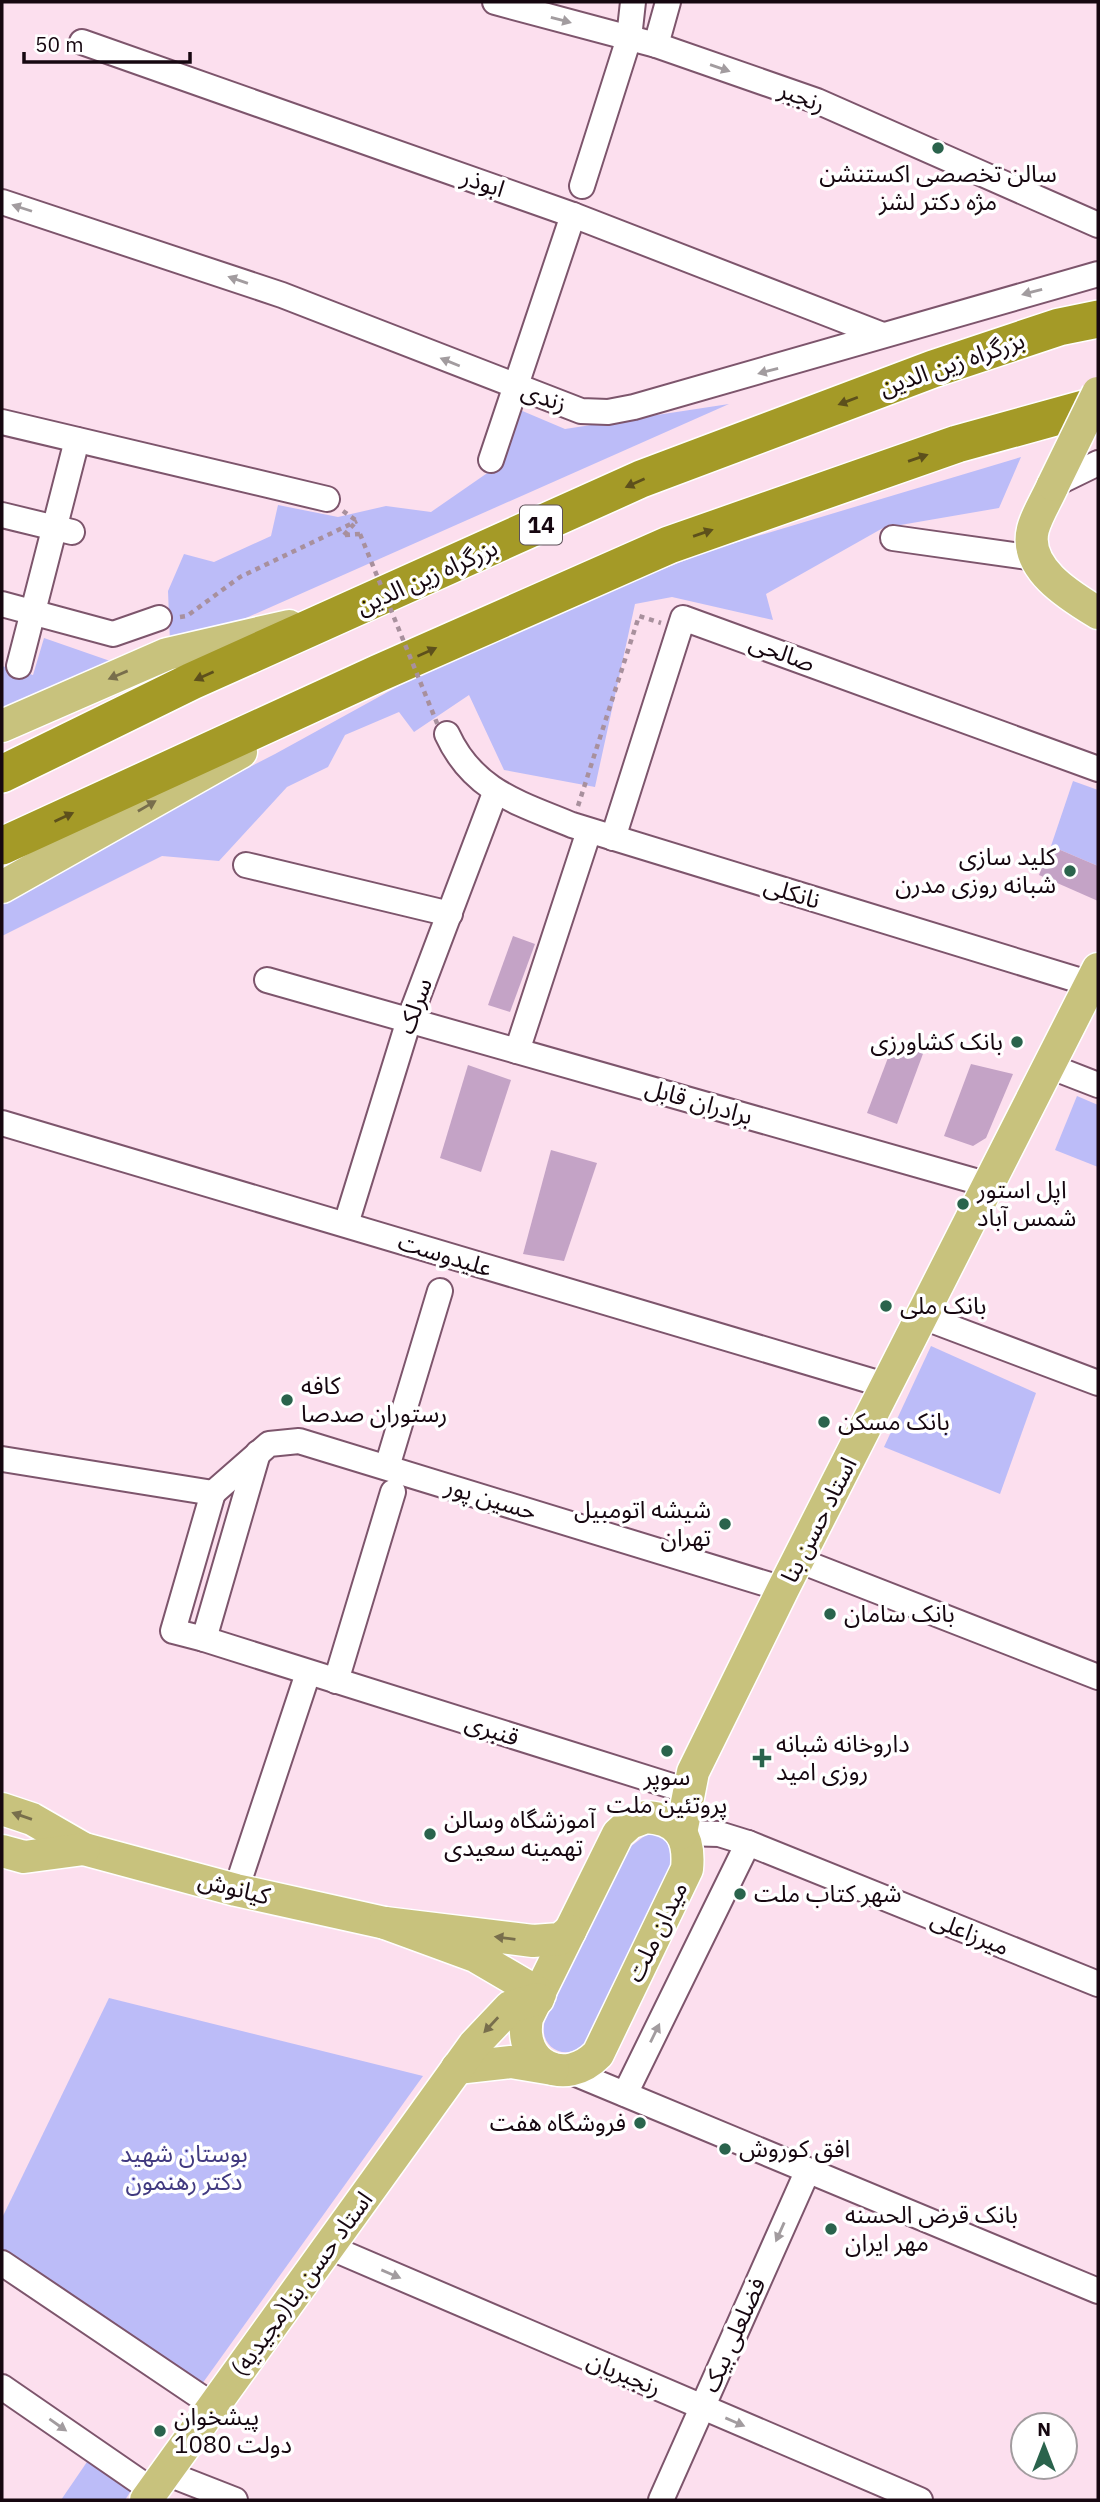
<svg xmlns="http://www.w3.org/2000/svg" width="1100" height="2502" font-family="'IBM Plex Sans','Noto Sans Arabic',sans-serif">
<style>
.green{fill:#bcbcf8}
.building{fill:#c4a3c6}
.lines{fill:none;stroke-linecap:round;stroke-linejoin:round}
.minor-casing{stroke:#7d556c;stroke-width:28}
.major-casing{stroke:#fff;stroke-width:35}
.highway-casing{stroke:#fff;stroke-width:40}
.path{stroke:#a8909d;stroke-width:4.5;stroke-dasharray:5 5;stroke-linecap:butt}
.minor{stroke:#fff;stroke-width:24}
.major{stroke:#c8c27d;stroke-width:32}
.highway{stroke:#a49a27;stroke-width:37}
.major-bridge-casing{stroke:#fff;stroke-width:35;stroke-linecap:butt}
.path-bridge{stroke:#a8909d;stroke-width:4.5;stroke-dasharray:5 5;stroke-linecap:butt}
.major-bridge{stroke:#c8c27d;stroke-width:32}
.oneway{fill:#a29c9f}
.oneway2{fill:#5d501c}
.oneway3{fill:#786e4c}
.poi-dot{fill:#2a634c;stroke:#fff;stroke-width:2.5}
.labels{text-anchor:middle;stroke-width:7;stroke-linejoin:round;paint-order:stroke}
.shield{fill:#fff;stroke:#5c5158;stroke-width:2}
.shield-label{font-size:23px;font-weight:bold;fill:#160710}
.street-label{font-size:24px;fill:#160710;stroke:#fff}
.poi-label{font-size:24px;fill:#160710;stroke:#fff;text-anchor:start}
.park-label{font-size:24px;fill:#413a80;stroke:#fff}
</style>
<rect width="100%" height="100%" fill="#fcdfee"/>
<!-- green -->
<g class="green">
<path d="M729 404 228 626 170 642 168 591 184 554 214 562 271 536 278 505 338 517 386 506 431 512 496 467 513 407 565 429Z"/>
<path d="M1021 457 999 508 883 528 766 594 773 620 672 597 635 604 595 787 504 770 469 695 414 732 399 712 345 735 328 767 287 787 219 861 162 856 2 936V894L275 754 475 644 711 550Z"/>
<path d="M44 638 113 662 2 712V666L33 675Z"/>
<path d="M1073 781 1098 790V866L1051 846Z"/>
<path d="M1077 1096 1098 1105V1167L1055 1150Z"/>
<path d="M931 1346 1036 1393 1000 1494 884 1447Z"/>
<path d="M647 1834 662 1836 672 1846V1868L585 2044C565 2063 537 2047 545 2020L630 1847Z"/>
<path d="M109 1998 423 2076 202 2384 2 2251V2218Z"/>
<path d="M89 2459 133 2488 125 2500H61Z"/>
</g>
<!-- building -->
<g class="building">
<path d="M1051 846 1098 866V901L1039 875Z"/>
<path d="M513 936 535 944 510 1012 488 1005Z"/>
<path d="M894 1042 924 1051 897 1124 867 1113Z"/>
<path d="M971 1064 1013 1074 986 1138 973 1146 944 1136Z"/>
<path d="M468 1065 511 1080 481 1172 440 1158Z"/>
<path d="M551 1150 597 1163 564 1261 523 1254Z"/>
</g>
<g class="lines">
<!-- minor casing -->
<g class="minor-casing">
<g id="minor">
<path d="M495 2 656 45 817 101 1098 225"/>
<path d="M82 42 573 215 880 334"/>
<path d="M656 45 668 2"/>
<path d="M582 186 629 38 633 2"/>
<path d="M2 202 282 295 581 411 608 412 634 407 1098 274"/>
<path d="M2 422 327 499"/>
<path d="M491 460 573 215"/>
<path d="M1053 485 1098 463"/>
<path d="M2 515 72 532"/>
<path d="M893 538 1035 558"/>
<path d="M2 604 113 634 159 618"/>
<path d="M19 666 77 440"/>
<path d="M447 734C473 791 519 803 572 825L1091 984"/>
<path d="M613 838 683 618 1098 769"/>
<path d="M246 865 450 914"/>
<path d="M267 980 989 1185"/>
<path d="M517 1051 589 831"/>
<path d="M1049 1066 1098 1085"/>
<path d="M2 1123 888 1386"/>
<path d="M346 1224 409 1020 495 793"/>
<path d="M923 1317 1098 1383"/>
<path d="M2 1459 213 1493"/>
<path d="M387 1467 440 1291"/>
<path d="M213 1493 269 1444 299 1441 783 1589"/>
<path d="M213 1493 173 1631 204 1639 258 1453"/>
<path d="M798 1560 1098 1677"/>
<path d="M204 1639 675 1787"/>
<path d="M336 1681 393 1492"/>
<path d="M681 1833 719 1834 748 1843 1098 1984"/>
<path d="M236 1890 308 1673"/>
<path d="M569 2071 1098 2291"/>
<path d="M625 2094 748 1843"/>
<path d="M329 2247 920 2500"/>
<path d="M2 2263 214 2406"/>
<path d="M2 2387 153 2491"/>
<path d="M166 2473 235 2500"/>
<path d="M661 2500 808 2170"/>
</g>
</g>
<!-- major casing -->
<g class="major-casing">
<g id="major">
<path d="M1053 485C1047 499 1037 514 1033 529 1023 568 1070 596 1098 613"/>
<path d="M2 726 167 654 289 626"/>
<path d="M2 887 241 752"/>
<path d="M2 1809 32 1819 84 1849 236 1890 385 1923"/>
<path d="M646 1817C680 1819 690 1838 687 1869L598 2054C565 2088 518 2065 527 2018L618 1834 630 1823Z"/>
<path d="M681 1833 693 1772 783 1589 1098 969"/>
<path d="M2 1851 24 1857 84 1849"/>
<path d="M540 1994 475 1956 385 1923 533 1941 560 1939 570 1931"/>
<path d="M457 2068 511 2062 553 2069"/>
<path d="M146 2500 474 2045 510 2007 538 1999"/>
</g>
</g>
<!-- highway casing -->
<g class="highway-casing">
<g id="highway">
<path d="M2 774 192 681 641 479 933 369 1059 327 1098 319"/>
<path d="M2 846 379 673 669 545 957 444 1098 405"/>
</g>
</g>
<!-- path -->
<g class="path">
<path d="M343 511 357 521"/>
<path d="M344 535 354 524"/>
<path d="M345 535 360 534"/>
<path d="M180 617 187 616 240 577 357 521"/>
<path d="M578 806 639 616 661 623"/>
</g>
<!-- minor -->
<use href="#minor" class="minor"/>
<!-- major -->
<use href="#major" class="major"/>
<!-- highway -->
<use href="#highway" class="highway"/>
<!-- major-bridge casing -->
<g class="major-bridge-casing">
<path id="major-bridge" d="M1053 485 1098 393"/>
</g>
<!-- path-bridge -->
<path class="path-bridge" d="M360 534 439 728"/>
<!-- major-bridge -->
<use href="#major-bridge" class="major-bridge"/>
</g>
<!-- one-way arrows -->
<defs><path id="oneway-solid" d="M-6-.8H1V-3.2L6.5 0L1 3.2V.8H-6Z" transform="scale(1.75)"/></defs>
<g class="oneway">
<use href="#oneway-solid" transform="translate(561 20) rotate(15)"/>
<use href="#oneway-solid" transform="translate(720 68) rotate(19)"/>
<use href="#oneway-solid" transform="translate(22 208) rotate(-162)"/>
<use href="#oneway-solid" transform="translate(238 280) rotate(-161)"/>
<use href="#oneway-solid" transform="translate(1032 292) rotate(165)"/>
<use href="#oneway-solid" transform="translate(450 362) rotate(-158)"/>
<use href="#oneway-solid" transform="translate(768 371) rotate(165)"/>
<use href="#oneway-solid" transform="translate(655 2033) rotate(-64)"/>
<use href="#oneway-solid" transform="translate(780 2232) rotate(114)"/>
<use href="#oneway-solid" transform="translate(391 2274) rotate(23)"/>
<use href="#oneway-solid" transform="translate(735 2422) rotate(23)"/>
<use href="#oneway-solid" transform="translate(58 2425) rotate(35)"/>
</g>
<g class="oneway2">
<use href="#oneway-solid" transform="translate(848 401) rotate(159)"/>
<use href="#oneway-solid" transform="translate(918 458) rotate(-19)"/>
<use href="#oneway-solid" transform="translate(635 483) rotate(156)"/>
<use href="#oneway-solid" transform="translate(703 533) rotate(-19)"/>
<use href="#oneway-solid" transform="translate(427 652) rotate(-24)"/>
<use href="#oneway-solid" transform="translate(204 676) rotate(156)"/>
<use href="#oneway-solid" transform="translate(64 817) rotate(-25)"/>
</g>
<g class="oneway3">
<use href="#oneway-solid" transform="translate(118 675) rotate(157)"/>
<use href="#oneway-solid" transform="translate(147 806) rotate(-30)"/>
<use href="#oneway-solid" transform="translate(22 1816) rotate(-161)"/>
<use href="#oneway-solid" transform="translate(505 1938) rotate(-173)"/>
<use href="#oneway-solid" transform="translate(491 2025) rotate(133)"/>
</g>
<!-- markers -->
<g class="poi-dot">
<circle cx="938" cy="148" r="7"/>
<circle cx="1070" cy="871" r="7"/>
<circle cx="1017" cy="1042" r="7"/>
<circle cx="963" cy="1204" r="7"/>
<circle cx="886" cy="1306" r="7"/>
<circle cx="287" cy="1400" r="7"/>
<circle cx="824" cy="1422" r="7"/>
<circle cx="725" cy="1524" r="7"/>
<circle cx="830" cy="1614" r="7"/>
<circle cx="667" cy="1751" r="7"/>
<path d="M758.5 1747.5h7v7h7v7h-7v7h-7v-7h-7v-7h7z"/>
<circle cx="430" cy="1834" r="7"/>
<circle cx="740" cy="1894" r="7"/>
<circle cx="640" cy="2123" r="7"/>
<circle cx="725" cy="2149" r="7"/>
<circle cx="831" cy="2229" r="7"/>
<circle cx="160" cy="2431" r="7"/>
</g>
<g class="labels">
<!-- shield labels -->
<rect class="shield" x="520" y="505.5" width="42" height="39" rx="5"/>
<g class="shield-label">
<text x="541" y="533">14</text>
</g>
<!-- street labels -->
<g class="street-label">
<text transform="translate(802 97) rotate(21)" y="8">رنجبر</text>
<text transform="translate(483 183) rotate(19)" y="8">ابوذر</text>
<text transform="translate(952 364) rotate(-19)" y="8">بزرگراه زین الدین</text>
<text transform="translate(544 397) rotate(20)" y="8">زندی</text>
<text transform="translate(427 577) rotate(-24)" y="8">بزرگراه زین الدین</text>
<text transform="translate(782 653) rotate(20)" y="8">صالحی</text>
<text transform="translate(792 893) rotate(17)" y="8">نانکلی</text>
<text transform="translate(415 1006) rotate(-70)" y="8">سرلک</text>
<text transform="translate(699 1102) rotate(16)" y="8">برادران قابل</text>
<text transform="translate(445 1255) rotate(17)" y="8">علیدوست</text>
<text transform="translate(491 1499) rotate(17)" y="8">حسین پور</text>
<text transform="translate(819 1520) rotate(-63)" y="8">استاد حسن بنا</text>
<text transform="translate(492 1730) rotate(18)" y="8">قنبری</text>
<text transform="translate(234 1888) rotate(14)" y="8">کیانوش</text>
<text transform="translate(657 1932) rotate(-64)" y="8">میدان ملت</text>
<text transform="translate(970 1933) rotate(22)" y="8">میرزاعلی</text>
<text transform="translate(302 2284) rotate(-54)" y="8">استاد حسن بنا(مجیدیه)</text>
<text transform="translate(734 2335) rotate(-66)" y="8">فضلعلی بیک</text>
<text transform="translate(624 2374) rotate(23)" y="8">رنجبریان</text>
</g>
<!-- poi labels -->
<g class="poi-label">
<text x="938" y="182" text-anchor="middle">سالن تخصصی اکستنشن<tspan x="938" dy="28">مژه دکتر لشز</tspan></text>
<text x="1056" y="865" text-anchor="end">کلید سازی<tspan x="1056" dy="28">شبانه روزی مدرن</tspan></text>
<text x="1003" y="1050" text-anchor="end">بانک کشاورزی</text>
<text x="977" y="1198">اپل استور<tspan x="977" dy="28">شمس آباد</tspan></text>
<text x="900" y="1314">بانک ملی</text>
<text x="301" y="1394">کافه<tspan x="301" dy="28">رستوران صدصا</tspan></text>
<text x="838" y="1430">بانک مسکن</text>
<text x="711" y="1518" text-anchor="end">شیشه اتومبیل<tspan x="711" dy="28">تهران</tspan></text>
<text x="844" y="1622">بانک سامان</text>
<text x="776" y="1752">داروخانه شبانه<tspan x="776" dy="28">روزی امید</tspan></text>
<text x="667" y="1785" text-anchor="middle">سوپر<tspan x="667" dy="28">پروتئین ملت</tspan></text>
<text x="444" y="1828">آموزشگاه وسالن<tspan x="444" dy="28">تهمینه سعیدی</tspan></text>
<text x="754" y="1902">شهر کتاب ملت</text>
<text x="626" y="2131" text-anchor="end">فروشگاه هفت</text>
<text x="739" y="2157">افق کوروش</text>
<text x="845" y="2223">بانک قرض الحسنه<tspan x="845" dy="28">مهر ایران</tspan></text>
<text x="174" y="2425">پیشخوان<tspan x="174" dy="28">دولت 1080</tspan></text>
</g>
<!-- park labels -->
<g class="park-label">
<text x="184" y="2162">بوستان شهید<tspan x="184" dy="28">دکتر رهنمون</tspan></text>
</g>
</g>
<!-- border -->
<rect width="1100" height="2502" fill="none" stroke="#160710" stroke-width="7"/>
<!-- north arrow -->
<g transform="translate(1044 2446)"><circle r="33" fill="#ffffff" stroke="#a29c9f" stroke-width="2"/>
<path d="M0-5L12 26L0 18L-12 26Z" fill="#2a634c"/>
<text y="-10" font-size="19" font-weight="bold" text-anchor="middle" fill="#160710">N</text>
</g>
<!-- scale -->
<path d="M24 52v10h166v-10" fill="none" stroke="#160710" stroke-width="3.5"/>
<text x="35" y="52" font-size="21" fill="#160710" stroke="#ffffff" stroke-width="5" paint-order="stroke">50 m</text>
</svg>
